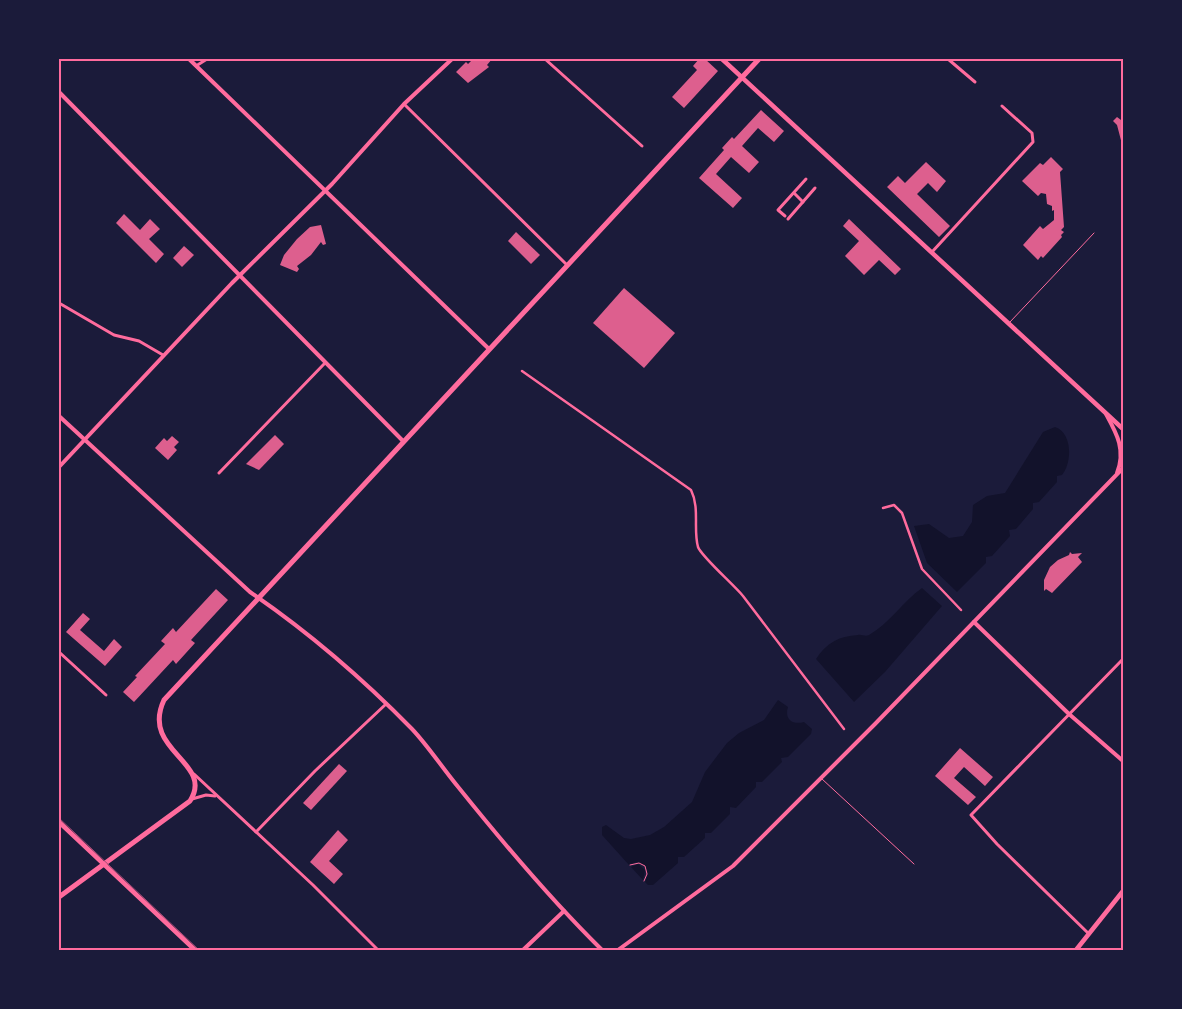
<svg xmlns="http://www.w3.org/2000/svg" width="1182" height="1009" font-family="Helvetica,sans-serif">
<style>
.water{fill:#12122b}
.building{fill:#dd5f8e}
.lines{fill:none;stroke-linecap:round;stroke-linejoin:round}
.path{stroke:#ff6b9d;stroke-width:1}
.service{stroke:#ff6b9d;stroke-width:1}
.pedestrian{stroke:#ff6b9d;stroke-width:2.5}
.minor{stroke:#ff6b9d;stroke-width:3}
.tertiary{stroke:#ff6b9d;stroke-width:4}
.secondary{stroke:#ff6b9d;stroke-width:4.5}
.primary{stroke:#ff6b9d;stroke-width:5}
.tram{stroke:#a44b75;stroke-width:1}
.neatline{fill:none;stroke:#ff6b9d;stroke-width:2}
</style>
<rect width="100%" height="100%" fill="#1b1b3a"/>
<!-- water -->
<g class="water">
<path d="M1055 427C1073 433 1072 463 1062 475L1057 476V482L1039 502 1033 503V509L1016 529 1009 530 1010 536 992 556 986 557V563L957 592 927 563 914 526 929 524 949 538 963 536 972 522 973 505 987 496 1005 493 1043 432Z"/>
<path d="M922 588 942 606 885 672 854 702 816 659C826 643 839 636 858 635 862 634 865 637 869 635 890 623 903 601 922 588Z"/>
<path d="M778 700 788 707C784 720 793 725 804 722L812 729 811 734 788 757 781 758 782 762 762 782H756V787L736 808 730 807V814L711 833H705V838L684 857H678V863L653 885H648L645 882 648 874 645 865 637 862 629 865 602 835V827L606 825 624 838 631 839 650 835 664 827 692 802 705 772 727 743 739 733 764 720Z"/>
<path d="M638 864 645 870 643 880 631 867Z"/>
</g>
<!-- building -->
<g class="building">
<path d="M473 59H492L487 65 489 67 468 83 456 72 466 62 468 64Z"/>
<path d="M699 59H705L718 71 684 108 672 97 697 70 693 66Z"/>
<path d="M761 110 784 131 774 142 758 128 742 146 759 162 749 173 731 157 716 174 742 198 733 208 699 178 724 150 722 148 732 137 734 139Z"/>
<path d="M1117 117 1121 120 1123 117V148L1117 125 1113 121Z"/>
<path d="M1051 157 1063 169 1060 172 1064 227 1061 230 1064 232 1061 235 1062 237 1043 258 1041 256 1038 260 1023 245 1040 226 1043 229 1054 220V210L1052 211V206L1047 204 1046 194 1041 193 1038 196 1022 181 1040 163 1043 165Z"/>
<path d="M926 162 946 181 937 192 928 183 917 194 950 226 939 237 887 187 898 176 905 183Z"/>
<path d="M124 214 140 230 150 219 160 229 149 239 164 254 156 263 116 223Z"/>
<path d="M849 219 901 269 895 275 879 260 864 275 845 256 859 241 843 226Z"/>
<path d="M321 225 326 244 323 245 321 242 311 255 297 266 299 269 297 272 280 265 284 255 297 239 310 227Z"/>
<path d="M516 232 540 255 531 264 508 241Z"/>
<path d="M184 246 194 255 182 267 173 258Z"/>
<path d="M624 288 675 333 644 368 593 323Z"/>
<path d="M275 435 284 444 259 470 246 464Z"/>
<path d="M172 436 179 442 174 447 177 450 168 460 155 448 164 438 167 441Z"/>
<path d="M1070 552 1072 554 1082 553 1078 557 1082 562 1052 593 1046 589 1044 591V580L1050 567 1058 560 1069 555Z"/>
<path d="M216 589 228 600 191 640 195 643 176 664 173 660 134 702 123 692 137 677 135 676 165 644 161 641 173 628 176 632Z"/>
<path d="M83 613 90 619 80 630 104 651 114 639 122 647 105 666 66 632Z"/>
<path d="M960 748 993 777 985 786 964 767 954 778 976 797 968 805 935 776Z"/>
<path d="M339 764 347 771 311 810 303 803Z"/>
<path d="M338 830 348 840 329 861 343 874 334 884 310 862Z"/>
</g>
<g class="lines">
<!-- path -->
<path class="path" d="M630 865 639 863 645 866 647 874 644 881"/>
<!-- service -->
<g class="service">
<path d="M1010 322 1094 233"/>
<path d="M822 779 914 864"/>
</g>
<!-- pedestrian -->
<g class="pedestrian">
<path d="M522 371 691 490C700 508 693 529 698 547 701 556 734 585 743 596L844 729"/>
<path d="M883 508 894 505 902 513 922 569 961 610"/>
</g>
<!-- minor -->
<g class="minor">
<path d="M545 59 642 146"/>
<path d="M948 59 975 82"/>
<path d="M196 66 207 59"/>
<path d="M404 104 567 265"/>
<path d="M794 193 803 202"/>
<path d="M785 216 778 210 806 179"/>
<path d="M788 219 815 188"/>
<path d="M932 252 1033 142 1032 133 1002 106"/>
<path d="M59 303 114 335 139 341 163 355"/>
<path d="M219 473 325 363"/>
<path d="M59 652 106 695"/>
<path d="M194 774 313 885 378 950"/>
<path d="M192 799 206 795 215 796"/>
<path d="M256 832 315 771 386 704"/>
<path d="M1089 934 997 844 971 815 1123 659"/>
</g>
<!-- tertiary -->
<g class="tertiary">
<path d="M189 59 489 349"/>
<path d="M59 92 403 441"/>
<path d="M1106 414C1117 434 1126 450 1117 473"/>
<path d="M59 416 250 592C307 631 364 680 412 729 429 747 443 769 459 788 504 844 551 900 602 950"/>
<path d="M59 467 232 283 332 184 404 104 452 59"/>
<path d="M974 622 1069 714 1123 761"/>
<path d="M523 950 564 911"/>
<path d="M618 950 733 866 875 724 1123 468"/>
</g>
<!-- secondary -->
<g class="secondary">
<path d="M722 59 1123 429"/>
<path d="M59 822 195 950"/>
<path d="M1076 950 1123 891"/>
</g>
<!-- primary -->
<path class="primary" d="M59 897 190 801C215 762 140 751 164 700L759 59"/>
<!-- tram -->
<path class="tram" d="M59 818 199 950"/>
</g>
<!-- border -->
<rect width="1182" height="1009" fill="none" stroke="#1b1b3a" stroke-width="120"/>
<rect x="60" y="60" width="1062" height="889" class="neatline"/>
</svg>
